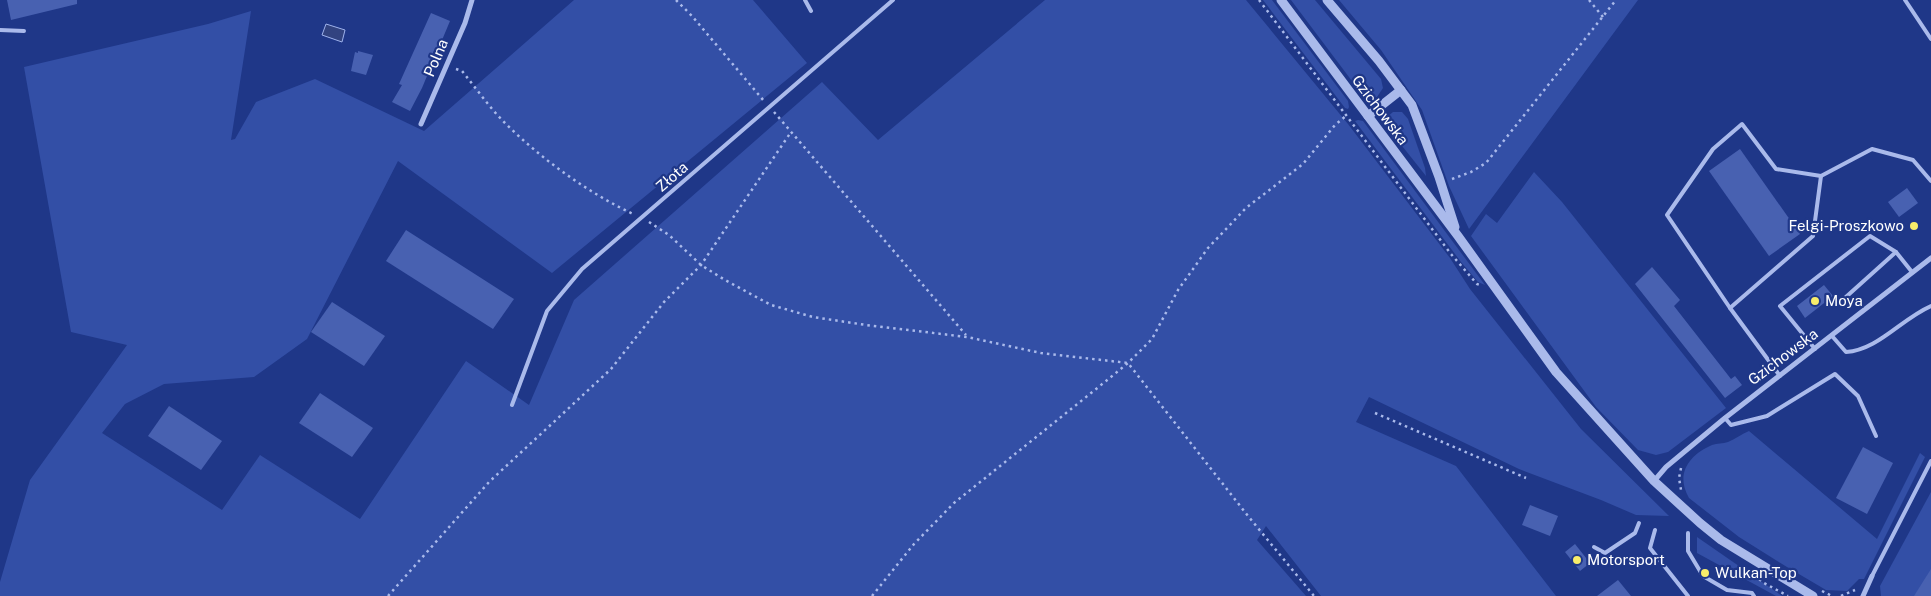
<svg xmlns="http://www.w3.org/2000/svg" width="1931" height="596" font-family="'Public Sans',sans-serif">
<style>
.green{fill:#334fa6}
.water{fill:#324380;stroke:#9eb2ec}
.building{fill:#4861b1}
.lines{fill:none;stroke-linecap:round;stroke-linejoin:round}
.path{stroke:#aabaeb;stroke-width:2.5;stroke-dasharray:2.5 4;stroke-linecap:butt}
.service{stroke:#aabaeb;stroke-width:4}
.minor{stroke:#aabaeb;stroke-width:5}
.tertiary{stroke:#aabaeb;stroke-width:9}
.poi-dot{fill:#f8ed6a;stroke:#1f3788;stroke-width:2}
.labels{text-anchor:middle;stroke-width:4.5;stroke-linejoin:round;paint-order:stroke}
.street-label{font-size:15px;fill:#fff;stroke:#1f3788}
.poi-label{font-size:15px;fill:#fff;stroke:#1f3788;text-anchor:start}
</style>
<rect width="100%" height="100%" fill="#1f3788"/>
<!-- green -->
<g class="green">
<path d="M574 0H753L807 63 552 273 398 161 307 339 254 377 164 384 125 404 102 433 222 510 260 455 360 519 466 361 529 405 574 300 822 82 878 140 1045 0H1246L1348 124 1450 258 1470 289 1581 429 1669 516 1636 515 1601 500 1519 469 1369 397 1356 422 1456 466 1556 596H1321L1266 526 1257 540 1306 596H0V582L30 480 127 345 71 332 24 67 208 24 251 11 231 140 235 139 256 102 315 79 424 131Z"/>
<path d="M1263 0H1272L1348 101 1349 107 1348 109 1345 108Z"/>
<path d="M1291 0H1315L1381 79 1383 88 1377 97 1368 99 1364 97Z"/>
<path d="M1339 0H1638L1469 229 1449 186 1422 110 1381 50Z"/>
<path d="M1393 112H1402L1408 119 1425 168 1426 176 1387 127V117Z"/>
<path d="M1358 120 1363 121 1485 285 1478 282 1461 262 1355 121Z"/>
<path d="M1534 172 1562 202 1726 408 1668 452 1656 455 1638 450 1596 407 1471 236 1486 214 1497 223Z"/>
<path d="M1749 431 1877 539 1920 453 1925 457 1864 579H1859L1847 591 1826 590 1787 567 1739 537 1689 498C1675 474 1689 455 1712 445 1717 443 1723 444 1728 442 1735 439 1742 434 1749 431Z"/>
<path d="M1931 492V596H1881L1880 586Z"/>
<path d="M1697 537 1782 596H1776L1697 553Z"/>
</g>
<!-- water -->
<path class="water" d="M326 24 345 30 342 42 322 35Z"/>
<!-- building -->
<g class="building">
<path d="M7 0H77V4L11 20Z"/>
<path d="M431 13 450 21 422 88 410 111 392 102 402 85 399 84Z"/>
<path d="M358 51 373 55 366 75 351 71 355 52 358 53Z"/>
<path d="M1740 149 1800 234 1769 256 1709 171Z"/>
<path d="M1907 188 1918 203 1899 217 1888 202Z"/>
<path d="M406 230 514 299 493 329 386 261Z"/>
<path d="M1652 267 1680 300 1674 306 1731 379 1735 376 1742 385 1725 398 1635 284Z"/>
<path d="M1824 285 1833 296 1805 318 1797 306Z"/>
<path d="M332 302 385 336 364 366 311 332Z"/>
<path d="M320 393 373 428 352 457 299 423Z"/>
<path d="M169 406 222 441 201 470 148 436Z"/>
<path d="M1863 447 1893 463 1867 514 1836 498Z"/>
<path d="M1530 505 1558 516 1550 536 1522 525Z"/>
<path d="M1575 544 1590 563 1580 571 1565 552Z"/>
<path d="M1931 569V596H1914Z"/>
<path d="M1618 580 1631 596H1597Z"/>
</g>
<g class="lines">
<!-- path -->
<g class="path">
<path d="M676 0 692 16 764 101"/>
<path d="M1259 0 1451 254 1477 284 1480 285"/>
<path d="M1589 0 1603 17"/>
<path d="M456 69 462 71C476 88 489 107 504 122 541 159 587 192 633 214"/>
<path d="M774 112 966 335"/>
<path d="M1452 179 1471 172 1486 163 1616 0"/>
<path d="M649 222 669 235 701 265 725 280 771 305 813 317 866 325 967 337 1041 353 1128 363 1248 516 1314 596"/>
<path d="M1375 413 1526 478"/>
<path d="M1681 468 1679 478 1681 490"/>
<path d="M1749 571 1764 583 1788 596"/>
<path d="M1822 591 1832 596"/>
<path d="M388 596 489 482 611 369 664 302 701 265 791 132"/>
<path d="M872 596 914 544 954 503 1106 381 1128 363 1152 339 1178 290 1208 248 1246 208 1303 164 1335 125 1347 115"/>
<path d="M1841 596 1855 590"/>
</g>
<!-- service -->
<g class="service">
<path d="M805 0 811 11"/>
<path d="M1905 0 1931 39"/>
<path d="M0 30 24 31"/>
<path d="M1837 305 1896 252 1912 272"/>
<path d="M1730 308 1813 236 1821 176"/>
<path d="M1832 336 1846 352C1878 350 1901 319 1931 306"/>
<path d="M1815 349 1780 306 1870 236 1896 252"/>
<path d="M1780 376 1730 308 1667 215 1713 149 1742 124 1776 169 1821 176 1872 149 1913 160 1931 181"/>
<path d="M512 405 547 311 582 269 893 0"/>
<path d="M1725 418 1731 425 1767 416 1835 374 1858 396 1876 436"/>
<path d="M1655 530 1650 548 1688 596"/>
<path d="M1688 533V551L1703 576 1727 590 1752 593 1754 596"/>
<path d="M1594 547 1605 553 1635 533 1639 523"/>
<path d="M1872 576 1931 461"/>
</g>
<!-- minor -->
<g class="minor">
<path d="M421 124 465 23 472 0"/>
<path d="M1654 481 1666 467 1725 418 1931 258"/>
<path d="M1863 596 1872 576"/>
</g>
<!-- tertiary -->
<g class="tertiary">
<path d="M1281 0 1458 236 1556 372 1654 481 1700 523 1721 540 1813 596"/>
<path d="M1327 0 1379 61 1412 105 1439 177 1455 227"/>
<path d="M1368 116 1401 90"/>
</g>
</g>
<!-- markers -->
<g class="poi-dot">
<circle cx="1914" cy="226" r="5"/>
<circle cx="1815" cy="301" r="5"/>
<circle cx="1577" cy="560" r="5"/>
<circle cx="1705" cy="573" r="5"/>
</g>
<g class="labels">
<!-- street labels -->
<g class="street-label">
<text transform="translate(436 58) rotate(-67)" y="5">Polna</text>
<text transform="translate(1380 110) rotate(53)" y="5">Gzichowska</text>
<text transform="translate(672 177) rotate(-41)" y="5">Złota</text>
<text transform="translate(1783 357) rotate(-37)" y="5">Gzichowska</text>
</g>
<!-- poi labels -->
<g class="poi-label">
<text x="1904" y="231" text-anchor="end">Felgi-Proszkowo</text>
<text x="1825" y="306">Moya</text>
<text x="1587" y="565">Motorsport</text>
<text x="1715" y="578">Wulkan-Top</text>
</g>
</g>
</svg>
